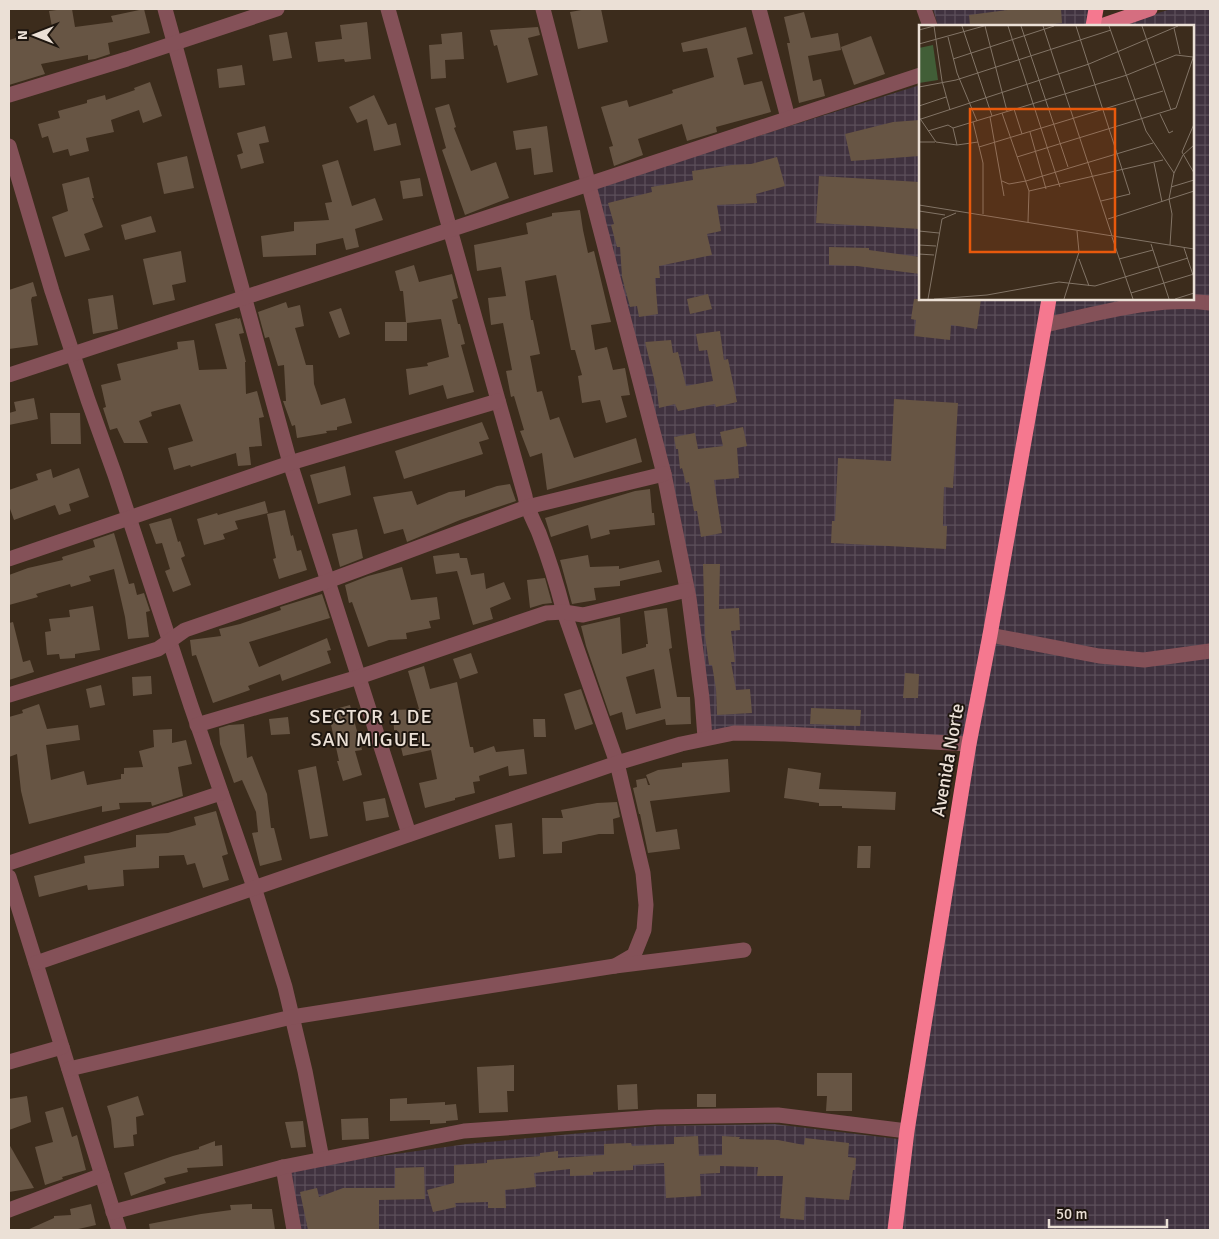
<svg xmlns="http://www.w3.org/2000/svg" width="1219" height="1239" font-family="Signika,sans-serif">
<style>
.industrial{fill:url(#industrial-grid)}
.building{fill:#675544;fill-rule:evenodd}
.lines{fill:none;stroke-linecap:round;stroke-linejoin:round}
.minor{stroke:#845158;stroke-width:15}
.major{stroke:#d56e80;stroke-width:15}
.highway{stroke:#f5788f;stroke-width:15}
.labels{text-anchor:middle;stroke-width:4;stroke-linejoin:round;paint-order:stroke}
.street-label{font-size:19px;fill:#ebe0d6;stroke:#1e160f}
.neighbourhood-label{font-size:20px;letter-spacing:1px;fill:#ebe0d6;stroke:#1e160f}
.inset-road{fill:none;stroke:#827466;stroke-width:1}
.view{fill:#e8590c;fill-opacity:0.15;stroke:#e8590c;stroke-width:2.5}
.inset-edge{fill:none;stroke:#ebe0d6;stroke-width:2.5}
</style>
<defs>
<pattern id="industrial-grid" width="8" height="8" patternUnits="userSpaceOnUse" patternTransform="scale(1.25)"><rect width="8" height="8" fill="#40323f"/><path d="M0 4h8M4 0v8" fill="none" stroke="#5c4f5a"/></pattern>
</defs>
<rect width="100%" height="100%" fill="#3c2c1c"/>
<!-- industrial -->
<g class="industrial">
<path d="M933 9H1091L1088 26H938Z"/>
<path d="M1171 9H1210V1230H298L288 1169 467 1144 656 1126 774 1124 898 1139 963 738 709 731 706 695 593 188 920 85V299H1193V26H1116Z"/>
</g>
<!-- building -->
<g class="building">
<path d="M64 9H72L75 27 113 22 111 16 144 9 150 33 108 43 110 54 95 59 88 60V55L41 64 45 74 9 85V40L52 27 49 11Z"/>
<path d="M587 9H601L608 42 578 49 570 12Z"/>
<path d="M1015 9H1061L1062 23 1037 26H970L969 15Z"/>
<path d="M804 12 811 38 838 33 841 50 808 56 813 81 821 79 825 96 799 103 787 43H790L784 17Z"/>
<path d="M367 22 371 59 345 62 344 59 318 62 315 42 342 39 340 25Z"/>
<path d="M538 27 540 35 528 38 538 75 507 83 497 45 494 46 490 30Z"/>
<path d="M746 27 753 54 737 58 744 85 762 81 771 112 716 127 717 132 687 141 682 124 638 139 643 155 614 166 609 147 613 146 601 107 627 100 629 107 673 93 672 90 714 77 707 48 683 52 681 43Z"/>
<path d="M287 32 292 58 273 61 269 35Z"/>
<path d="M462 32 464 59 445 60 446 78 431 79 429 45 442 44 441 34Z"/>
<path d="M871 36 885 74 854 85 841 47Z"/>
<path d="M242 65 245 85 219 88 217 69Z"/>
<path d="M150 82 162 116 143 123 139 110 111 120 114 132 86 138 89 151 70 156 68 149 53 153 48 136 42 138 38 124 60 118 58 111 87 103V100L105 95 106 100 135 90 134 88Z"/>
<path d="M374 95 388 125 396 123 401 145 374 151 367 119 357 123 349 107Z"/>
<path d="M449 104 456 127 454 128 471 171 496 162 509 198 465 215 442 150 446 148 435 108Z"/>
<path d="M920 120V156L851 161 845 134 893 122Z"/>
<path d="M265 126 269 142 259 144 264 163 241 169 237 155 243 153 237 133Z"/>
<path d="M547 126 553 172 534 175 531 148 516 150 513 131Z"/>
<path d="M187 156 194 188 164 194 157 163Z"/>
<path d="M777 157 785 186 756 194 757 203 717 205 721 231 707 234 712 255 659 266 660 278H655L658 314 639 317 637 306 630 307 622 277 620 247H617L611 225 614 224 608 203 652 192 651 187 693 180 692 171 732 165 751 164Z"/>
<path d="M338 160 352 206 375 198 383 220 355 229 359 247 346 250 343 238 316 244V255L263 257 261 236 294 231V222L329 220 325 203 332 202 322 165Z"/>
<path d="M819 176 920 182V229L816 223Z"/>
<path d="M89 177 94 198H92L103 227 84 234 90 250 65 257 52 217 68 211 62 184Z"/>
<path d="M420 178 423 196 403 199 400 181Z"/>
<path d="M580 210 583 230 588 253 594 251 611 322 591 325 595 350 607 347 613 370 625 368 630 395 621 396 627 417 606 423 600 400 582 403 578 376 582 375 575 350H571L556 275 525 281 531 320H533L540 354 530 356 537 392 542 391 550 420 559 417 574 458 636 438 642 462 547 490 542 453 530 457 520 431 524 430 514 396 511 397 506 371 512 370 503 323 491 325 488 298 506 296 501 267 477 271 474 245 528 234 526 223 552 216V213Z"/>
<path d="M151 216 156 232 125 240 121 225Z"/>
<path d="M829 247 869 248V250L920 257V274L857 266 829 265Z"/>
<path d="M181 251 186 282 172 285 175 300 153 305 143 259Z"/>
<path d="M414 265 419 282 452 274 458 298 452 300 458 324H460L465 344 461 345 474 392 447 399 443 385 409 395 406 369 428 366 427 363 449 357 441 319 407 323V341H385V322H406L403 291H400L395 271Z"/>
<path d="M33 282 37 296 32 297 31 300 38 345 9 349V290Z"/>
<path d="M708 294 712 309 690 314 687 299Z"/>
<path d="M113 295 118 329 93 334 88 299Z"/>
<path d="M914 299H981L977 329 951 325 950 340 914 336 916 320 911 319Z"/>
<path d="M286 302 288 308 300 305 304 326 295 328 306 365H313L314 384 321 405 345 398 352 423 337 427V430L326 431 327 433 297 438 295 425 292 426 283 401H286L284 365 278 366 269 337 265 338 258 312Z"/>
<path d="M341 308 350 334 339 338 329 312Z"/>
<path d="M237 318 238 319 240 318 244 333 239 334 246 362H245L246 394 257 391 264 417 259 418 262 446 249 447 251 465 238 466 236 453 191 467 190 465 174 470 168 448 193 441 180 404 151 412 152 416 139 421 148 443H124L117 428 110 430 103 408 106 407 101 385 121 380 117 364 178 349 177 342 194 340 199 370 227 369 215 324Z"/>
<path d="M720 331 724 360 728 359 737 402 716 407 715 404 678 411 675 404 659 408 657 391 645 342 671 340 673 353 678 352 686 386 713 381 707 350 699 351 696 334Z"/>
<path d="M34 398 38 419 9 425V413L16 411 14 402Z"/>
<path d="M894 399 958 403 953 488 944 487 943 526H947L946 549 831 543 832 521H835L838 458 891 461Z"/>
<path d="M50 413H80L81 444H51Z"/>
<path d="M482 422 489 439 479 442 483 454 404 479 395 451Z"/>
<path d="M743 427 747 446 737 448 739 478 714 480 722 533 701 537 697 511H694L689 482 686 483 682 468 680 469 678 449H676L674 437 695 433 698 449 723 446 720 432Z"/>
<path d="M345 466 351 495 318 504 310 475Z"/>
<path d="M79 468 89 497 69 504 71 511 59 515 55 505 14 520 9 506V490L38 480 36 474 51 469 53 478Z"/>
<path d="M510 484 516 501 460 520 407 542 403 529 384 534 373 497 412 491 417 505 449 492 465 490V497L497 486Z"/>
<path d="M650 489 652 513H654L655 525 609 530 610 534 591 539 588 525 551 537 545 518 635 491Z"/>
<path d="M265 501 268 513 235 521 238 529 223 534 225 539 204 545 197 519 217 513 218 515Z"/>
<path d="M285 510 291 536 293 535 297 551 301 550 307 570 279 579 273 559 276 558 267 514Z"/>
<path d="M171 518 178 542 180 541 185 556 181 558 191 585 173 592 165 571 170 569 162 543 156 544 149 524Z"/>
<path d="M357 529 363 558 340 567 332 534Z"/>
<path d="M114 533 129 584 134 583 137 595 144 593 150 611 146 612 149 637 128 639 125 617 114 569 89 576 91 581 71 587 70 584 36 594 38 597 9 605V575L28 568 63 560 62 557 95 547 93 540Z"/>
<path d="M459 553 460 558H467L471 575 484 573 486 589 504 582 511 599 490 608 493 619 473 625 457 571 436 574 433 556Z"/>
<path d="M588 555 590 567 619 566V569L659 560 662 572 620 581V586L594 588 596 600 572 604 560 560Z"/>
<path d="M703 564H720L719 609 739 608 740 630 731 631 735 662H731L736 690 750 689 752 713 717 715 716 689 712 665H709L705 636Z"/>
<path d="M402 567 411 600 437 597 440 619 429 621 431 628 406 633 407 639 389 640 368 647 352 602 349 603 345 585 368 576Z"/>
<path d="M545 578 552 603 543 604 530 608 527 580Z"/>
<path d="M322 594 330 618 249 642 259 667 327 638 331 650 327 651 331 663 282 681 280 674 248 686 250 690 213 703 196 655 192 656 190 640 221 636 219 629 240 624 281 610 280 607Z"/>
<path d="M93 606 100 650 75 654V658L60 659 59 654 47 655 45 632 51 631 49 619 70 617 69 610Z"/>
<path d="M667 608 672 648 669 649 677 697H690L691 724 666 725 665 719 626 730 622 712 610 716 586 646 581 626 620 617 622 654 646 647V644H648L644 611ZM654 669 661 708 636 714 626 677Z"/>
<path d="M13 622 23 662 30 660 34 672 9 680V623Z"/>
<path d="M471 653 478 673 460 679 453 659Z"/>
<path d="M424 666 430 689 457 682 470 747H473L474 753 494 746 496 752 524 749 527 774 509 776 508 766 479 776 480 781 473 782 475 793 455 798V800L425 808 419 783 437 779 431 750 403 756 397 730H394L393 710 419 709 408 671Z"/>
<path d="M905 673 919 674 918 698H903Z"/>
<path d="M151 676 152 694 133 696 132 677Z"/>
<path d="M101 685 105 705 90 708 86 689Z"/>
<path d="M581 689 593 724 575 730 564 694Z"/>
<path d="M39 704 47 729 78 725 80 740 46 745 51 780 84 771 87 785 121 779V774H124V768L143 767 139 751 154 747 153 730 172 729V743L186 740 192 764 178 767 183 796 152 806 151 802 119 803 120 809 102 812V806L29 824 21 791 17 754 9 757V717L23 713 22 710Z"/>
<path d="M350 705 362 750 355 751 362 775 343 781 337 761H339L328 711Z"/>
<path d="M811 708 861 710 860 726 810 724Z"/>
<path d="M288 717 290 734 271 735 269 719Z"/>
<path d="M533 719H545L546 737H534Z"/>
<path d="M244 724 247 758 252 756 267 794 271 828H274L282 860 260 866 252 833 258 832 256 812 242 780 234 783 220 744 219 728 229 725Z"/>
<path d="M728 759 730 792 650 801 656 832 677 829 680 849 648 853 640 814H639L633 788 637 787 636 780 646 778 648 785H650L646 775 658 770 682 767V763Z"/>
<path d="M316 766 328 836 310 839 298 770Z"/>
<path d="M788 768 821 773 819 789 896 792 895 810 842 808V806H819V803L784 798Z"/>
<path d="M385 798 389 817 366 821 363 802Z"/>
<path d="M617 802 620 817 613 819 614 834H599L562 842V853L543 854 542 818H563L561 810 597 803Z"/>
<path d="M216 811 228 854 222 856 229 880 203 888 195 863 187 865 184 855 159 856V868L123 870 124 886 88 890 87 885 39 897 34 876 85 863 84 856 136 847V835L168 833 196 825 194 817Z"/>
<path d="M512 823 515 857 499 859 495 825Z"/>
<path d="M858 846H871L870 868H857Z"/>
<path d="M514 1065V1091H507L508 1112 479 1113 477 1067Z"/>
<path d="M817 1073H852V1111H826L827 1096H817Z"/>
<path d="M637 1084 638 1109 618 1110 617 1085Z"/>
<rect x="697" y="1094" width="19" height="13"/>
<path d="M27 1096 31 1122 9 1130V1099Z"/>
<path d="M138 1096 144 1115 136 1117 137 1134 133 1135 134 1146 114 1148 111 1119 107 1106Z"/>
<path d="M407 1098V1104L445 1102V1105L456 1104 458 1120 446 1121V1123L430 1124V1120L390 1121V1099Z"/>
<path d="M63 1107 72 1137 77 1135 86 1170 62 1177 63 1179 45 1185 35 1147 53 1142 45 1112Z"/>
<path d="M368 1118 369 1139 342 1140 341 1119Z"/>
<path d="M303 1121 306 1147 291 1148 285 1122Z"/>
<path d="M698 1136 699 1156 722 1155V1136L740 1137 739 1139 778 1140 804 1145 805 1138 849 1143 848 1157 856 1158 855 1170H853L849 1200 805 1197 804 1220 780 1218 783 1176H757L758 1167 720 1166V1173L700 1174 701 1196 666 1198 664 1163 633 1165V1170L593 1172V1175L570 1176V1169L534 1173 536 1187 505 1190 506 1208H488V1202L455 1203 456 1207 433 1212 427 1190 454 1183V1165L487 1163V1160L540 1156V1153L558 1151V1158L604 1155V1144L631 1143 632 1146 674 1144V1137Z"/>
<path d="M215 1141V1146L222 1145 223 1166 187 1168 188 1172 164 1178 166 1183 131 1196 124 1173 173 1156 199 1149V1147Z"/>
<path d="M9 1144 34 1188 9 1192Z"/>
<path d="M424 1167 425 1199 379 1200V1230H308L300 1192 317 1188 319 1197 343 1188H395V1168Z"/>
<path d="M91 1204 96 1225 74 1230H27L54 1218V1216L71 1215 70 1209Z"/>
<path d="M252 1204V1209H272L275 1230H150L149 1224 201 1214 231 1210 230 1205Z"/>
</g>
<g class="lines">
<!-- minor -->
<g class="minor">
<path d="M165 9 290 463 409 834"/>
<path d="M388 9 525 496C527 510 534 521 539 533 549 559 557 585 564 612L617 763 643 873 646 905 644 930 634 955 615 966"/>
<path d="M543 9 664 474 689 598 702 698 705 738"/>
<path d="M759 9 788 118"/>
<path d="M924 9 930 26"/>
<path d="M9 95 127 59 277 9"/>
<path d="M9 146 52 291 88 400 115 475 191 706 254 887 285 987 305 1071 322 1159"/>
<path d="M1045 325C1096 314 1157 296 1210 303"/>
<path d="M9 375 920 75"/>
<path d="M9 559 290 463 498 401"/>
<path d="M990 635 1099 656 1144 660 1210 651"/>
<path d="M9 695 158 649 185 630 328 581 527 507 664 474"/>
<path d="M197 725 359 677 546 613 564 612 583 615 687 590"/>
<path d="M9 863 221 793"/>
<path d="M9 877 119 1230"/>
<path d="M36 963 617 763 681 744 734 733 785 734 969 744"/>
<path d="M9 1062 62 1047"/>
<path d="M69 1069 292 1017 615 966 744 950"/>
<path d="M283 1167 294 1230"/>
<path d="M9 1210 102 1175"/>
<path d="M113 1212 283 1167 464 1131 657 1117 778 1115 907 1131"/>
</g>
<!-- major -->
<path class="major" d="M1101 26 1150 9"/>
<!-- highway -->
<g class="highway">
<path d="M1093 26 1096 9"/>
<path d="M895 1230 907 1131 969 744 990 635 1049 299"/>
</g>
</g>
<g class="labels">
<!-- street labels -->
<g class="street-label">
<text transform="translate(947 760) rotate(-80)" y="7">Avenida Norte</text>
</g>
<!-- neighbourhood labels -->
<g class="neighbourhood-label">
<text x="371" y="723">SECTOR 1 DE<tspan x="371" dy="23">SAN MIGUEL</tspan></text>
</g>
</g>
<!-- overview -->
<g transform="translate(919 25)">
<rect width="275" height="275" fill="#3c2c1c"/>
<path d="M14 20 19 55 0 58V23Z" fill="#415e37"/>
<path class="inset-road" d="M15 1 23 56 31 85M43 1 73 91M66 1 88 86M89 1 141 162M102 1 149 142M124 1 193 211M157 1 211 169 182 176M190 1 227 106 255 148M223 1 252 85M255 3 261 29M0 5 15 1M29 12 38 48 58 96M0 19 65 1M34 34 135 1M0 62 37 55 192 5M0 81 27 72M95 84 103 109M83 88 110 166 109 197M241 89 250 108 254 106M0 92 17 117 38 120 59 117M71 92 85 171M2 94 170 39 259 1M54 97 64 138V189M275 99 263 127 275 148M34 103 38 120M9 106 29 100 34 103 208 50 257 30 274 32M111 107 127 164M0 117H16M60 122 244 66M98 132 257 83 275 30M235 138 243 177M83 156 90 159 107 156 234 118M252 162 275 155M110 166 244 135M0 180 275 224M0 186 26 190M189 194 275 166M0 206 20 208M193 212 214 274M232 219 250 274M0 220 17 221M251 220 253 189 250 174 255 148 264 130 275 120M265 223 275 253M0 229 15 230M160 234 170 261M200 234 234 225M212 268 275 249M9 274 23 194 37 188M15 274 68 270 140 257 176 261 269 233M145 274 160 227 158 206M256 274 275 268"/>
<path class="view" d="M51 84H196V227H51Z"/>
<rect width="275" height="275" class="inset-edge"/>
</g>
<!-- border -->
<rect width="1219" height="1239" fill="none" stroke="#ebe0d6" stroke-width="20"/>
<!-- north arrow -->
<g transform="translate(35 35) rotate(270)" stroke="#1e160f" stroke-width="4" paint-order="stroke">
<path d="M0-4L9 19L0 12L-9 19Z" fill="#ebe0d6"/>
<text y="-8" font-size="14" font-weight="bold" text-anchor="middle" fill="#ebe0d6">N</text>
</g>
<!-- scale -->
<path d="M1049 1219v8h118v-8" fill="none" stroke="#ebe0d6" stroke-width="2.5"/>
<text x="1056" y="1219" font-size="15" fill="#ebe0d6" stroke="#1e160f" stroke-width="4" paint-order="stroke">50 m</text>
</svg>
